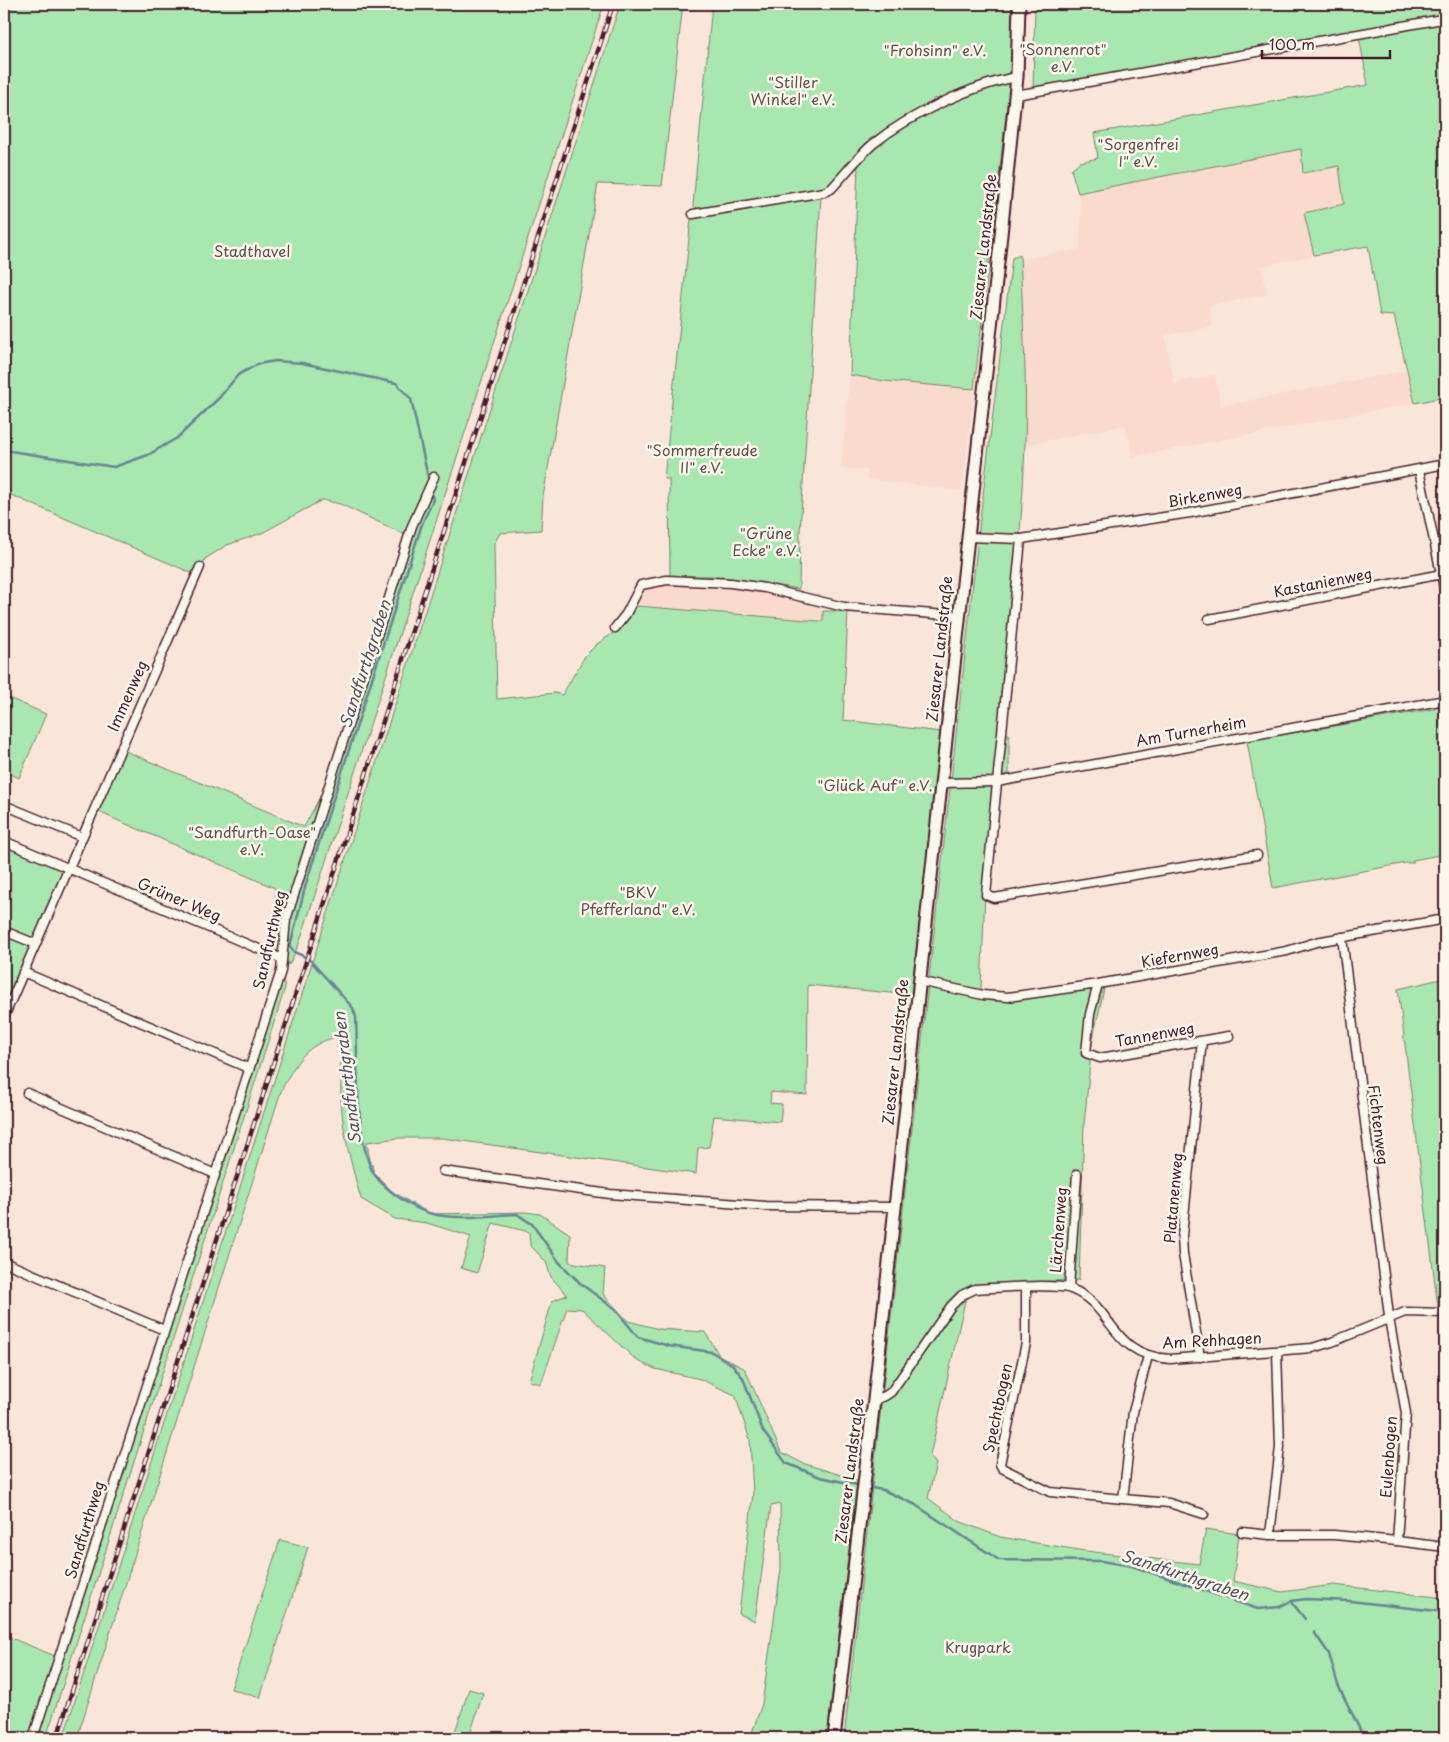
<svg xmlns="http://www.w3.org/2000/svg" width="1449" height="1742" font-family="'Playpen Sans',sans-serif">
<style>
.built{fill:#f9dacc}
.green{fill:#a8e7af;stroke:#79836d}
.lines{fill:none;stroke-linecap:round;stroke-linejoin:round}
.stream{stroke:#678494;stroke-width:2.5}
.street-casing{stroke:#4a1f2b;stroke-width:11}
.secondary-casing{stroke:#4a1f2b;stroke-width:15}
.street{stroke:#fbf7ec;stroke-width:8}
.secondary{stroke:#fbf7ec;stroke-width:11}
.rail-casing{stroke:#4a1f2b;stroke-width:4.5}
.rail{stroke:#fbf7ec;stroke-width:2.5;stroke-dasharray:8;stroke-linecap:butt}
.labels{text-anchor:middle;stroke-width:5;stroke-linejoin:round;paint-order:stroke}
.park-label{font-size:15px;fill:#62514c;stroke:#fbf7ec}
.street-label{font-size:15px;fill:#4a1f2b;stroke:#fbf7ec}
.water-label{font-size:16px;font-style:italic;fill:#585160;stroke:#fbf7ec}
</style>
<rect width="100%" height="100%" fill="#fae6d9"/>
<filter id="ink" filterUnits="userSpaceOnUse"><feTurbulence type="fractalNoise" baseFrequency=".02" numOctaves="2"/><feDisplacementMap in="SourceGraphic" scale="10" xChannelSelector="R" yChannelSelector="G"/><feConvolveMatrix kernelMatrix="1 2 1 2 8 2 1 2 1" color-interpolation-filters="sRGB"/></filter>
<g filter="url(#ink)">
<!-- built -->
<g class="built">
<path d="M1301 149 1339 166 1344 204 1304 213 1314 255 1261 266 1267 294 1209 306 1213 326 1165 336 1174 383 1215 375 1221 406 1408 370 1415 403 1132 457 1126 425 1025 445 1024 320 1020 259 1080 249 1081 212 1078 193Z"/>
<path d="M850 375 885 381 974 389 962 491 867 479V470L841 468Z"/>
<path d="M650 584 721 586 794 597 817 603 823 611V621L637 606 644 587Z"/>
</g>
<!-- green -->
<g class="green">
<path d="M4 4H604L299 944 289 965 284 955 287 925 412 538 340 504 322 500 262 533 227 545 205 559 198 574H194L4 492Z"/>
<path d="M620 4H683L662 186 598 184 543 497 541 530 500 533 494 544 497 699 555 693 562 695 585 656 597 644 619 629 637 606 819 621H823V611H848L843 720 941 732 911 995 808 985 807 1095 771 1092 770 1103 782 1104 780 1122 714 1116 709 1147 698 1148 696 1174 442 1138H399L367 1142 369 1156 375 1174 393 1192 430 1214 525 1212 540 1214 570 1234 569 1262 605 1268 603 1294 628 1321 659 1329 705 1332 719 1355 745 1369 781 1452 802 1463 857 1480 827 1738H750L762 1704 781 1569 780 1504 771 1506 755 1621 739 1614 753 1493 750 1440 735 1395 700 1379 655 1369 636 1360 582 1309 567 1308 541 1384 529 1381 552 1301 567 1295 551 1277 546 1262 530 1245 529 1232 493 1223 477 1273 461 1268 471 1237 427 1223 395 1219 361 1199C352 1167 343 1135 341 1101 340 1079 343 1058 337 1037 305 1044 295 1064 281 1091L77 1738H63Z"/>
<path d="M712 4H1012L1011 73 986 80 938 102 936 98 933 99 932 105 874 138H871L828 187 700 211 693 205Z"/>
<path d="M1035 4H1445V397L1415 403 1394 316 1380 315 1368 246 1314 255 1304 213 1344 204 1339 166 1303 173 1301 149 1078 193 1071 169 1080 162 1098 158 1094 133 1368 85 1358 31 1033 89Z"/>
<path d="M1010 82 974 389 885 381 850 375 858 166 885 138 932 111H937C952 97 989 87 1010 82Z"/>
<path d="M821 196 800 532 799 589 717 576H670L669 479H664L691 219Z"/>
<path d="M1020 255C1023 319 1027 382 1025 445 1022 542 1009 638 1000 733L1009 734V774L996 776 985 892 981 991 982 998 1003 1001 1058 992 1104 989 1092 1043 1084 1125 1079 1280 983 1284 965 1301 930 1456 936 1464 928 1498 959 1521 1000 1537 1085 1551 1199 1564 1206 1529 1239 1534 1233 1581 1282 1592 1334 1585 1445 1598V1738H844L981 511 1012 258Z"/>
<path d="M4 696 46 714 19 778 4 771Z"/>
<path d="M1445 707V854L1413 860V863H1406L1273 888 1247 741Z"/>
<path d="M123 750 304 827 323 791 282 924 276 922 275 888 96 811Z"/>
<path d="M4 845 63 871 4 1009Z"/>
<path d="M1445 978V1308H1438L1398 989Z"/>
<path d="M283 979 285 988 46 1738H36L277 990Z"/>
<path d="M280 1540 308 1547 260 1698 231 1689Z"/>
<path d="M4 1635 55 1656 29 1738H4Z"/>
<path d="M469 1689 483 1693 469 1738H453Z"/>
</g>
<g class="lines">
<!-- stream -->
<g class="stream">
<path d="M4 450 114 467 148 455 177 438 219 398 238 375 258 364 275 361 302 363 396 383 411 399 429 482"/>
<path d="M431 490 433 500 422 524 307 880 290 946 294 952 308 958 353 1008 356 1017C358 1061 355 1126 370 1166 377 1185 410 1207 429 1213 456 1221 490 1215 517 1214L532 1224 559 1262 581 1284 615 1309 638 1337 669 1346 712 1352 733 1365 743 1378 763 1431 786 1463 820 1477 862 1486"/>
<path d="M867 1487 883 1490 914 1504 999 1560 1101 1561 1132 1566 1258 1609 1279 1607 1291 1601 1306 1599 1350 1601 1445 1612"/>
<path d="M1291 1601 1305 1619"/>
<path d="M1314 1632 1329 1654 1338 1685 1364 1738"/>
</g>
<!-- street casing -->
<g class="street-casing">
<g id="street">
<path d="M1016 95 1442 19"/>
<path d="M693 214 824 192 831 189C845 174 858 157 873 144 909 115 972 85 1017 77"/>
<path d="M1419 470 1445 592"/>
<path d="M968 537 1021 539 1190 513 1445 464"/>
<path d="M1021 539 986 895 994 898 1257 855"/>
<path d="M1209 619 1442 574"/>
<path d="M615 628 626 614 641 585 667 580 731 583 765 588 844 607 959 616"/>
<path d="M941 783 997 782 1445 700"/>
<path d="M4 805 82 837"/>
<path d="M4 841 280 958"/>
<path d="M4 931 36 944"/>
<path d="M23 972 248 1068"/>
<path d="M919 981 983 995 1008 997 1098 984 1287 951 1316 942 1445 919"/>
<path d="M1098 984 1090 1014 1086 1053 1100 1058 1229 1036"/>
<path d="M4 1017 200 567"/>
<path d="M27 1093 215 1174"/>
<path d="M443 1171 610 1194 765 1206 894 1207"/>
<path d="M4 1262 164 1330"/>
<path d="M1026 1288V1343L1000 1464 1002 1468 1050 1492 1123 1499 1133 1412 1148 1356"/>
<path d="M1069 1288 1077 1174"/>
<path d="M1277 1351 1280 1447 1270 1535H1334L1397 1541 1406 1413 1390 1324 1342 937"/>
<path d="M1200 1357 1183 1254 1182 1236 1202 1041"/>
<path d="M874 1400 885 1396 891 1392 951 1306 962 1295 975 1289C995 1288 1055 1283 1071 1289 1115 1306 1108 1355 1170 1359L1312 1348 1332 1342 1405 1312 1445 1313"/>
<path d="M1123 1499 1169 1503 1204 1514"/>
<path d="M1242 1532 1270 1535"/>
<path d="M1397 1541 1445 1547"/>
<path d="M33 1738 281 971 286 920 412 526 434 477"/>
</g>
</g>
<!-- secondary casing -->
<g class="secondary-casing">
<path id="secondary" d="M834 1738 874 1400 1001 235 1017 77 1019 4"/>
</g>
<!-- street -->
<use href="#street" class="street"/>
<!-- secondary -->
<use href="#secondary" class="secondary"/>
<!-- rail casing -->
<g class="rail-casing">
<path id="rail" d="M57 1738 613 4"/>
</g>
<!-- rail -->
<use href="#rail" class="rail"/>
</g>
</g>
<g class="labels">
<!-- park labels -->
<g class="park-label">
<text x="1063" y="55">"Sonnenrot"<tspan x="1063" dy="17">e.V.</tspan></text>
<text x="935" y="56">"Frohsinn" e.V.</text>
<text x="793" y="88">"Stiller<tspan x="793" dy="17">Winkel" e.V.</tspan></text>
<text x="1138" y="150">"Sorgenfrei<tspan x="1138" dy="17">I" e.V.</tspan></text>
<text x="252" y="257">Stadthavel</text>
<text x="702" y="456">"Sommerfreude<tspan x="702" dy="17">II" e.V.</tspan></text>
<text x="766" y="539">"Grüne<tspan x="766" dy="17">Ecke" e.V.</tspan></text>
<text x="875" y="791">"Glück Auf" e.V.</text>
<text x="252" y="838">"Sandfurth-Oase"<tspan x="252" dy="17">e.V.</tspan></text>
<text x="638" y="898">"BKV<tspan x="638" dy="17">Pfefferland" e.V.</tspan></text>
<text x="978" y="1653">Krugpark</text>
</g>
<!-- street labels -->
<g class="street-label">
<text transform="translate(984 247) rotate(-84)" y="5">Ziesarer Landstraße</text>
<text transform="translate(1205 496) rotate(-10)" y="5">Birkenweg</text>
<text transform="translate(1323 583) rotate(-11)" y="5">Kastanienweg</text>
<text transform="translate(940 649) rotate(-84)" y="5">Ziesarer Landstraße</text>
<text transform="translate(128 696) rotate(-66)" y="5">Immenweg</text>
<text transform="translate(1191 732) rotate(-10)" y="5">Am Turnerheim</text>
<text transform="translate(179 900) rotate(23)" y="5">Grüner Weg</text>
<text transform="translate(270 940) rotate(-77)" y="5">Sandfurthweg</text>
<text transform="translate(1180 956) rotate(-10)" y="5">Kiefernweg</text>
<text transform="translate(1155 1035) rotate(-10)" y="5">Tannenweg</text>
<text transform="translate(896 1052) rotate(-84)" y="5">Ziesarer Landstraße</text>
<text transform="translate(1378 1125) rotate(83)" y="5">Fichtenweg</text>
<text transform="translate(1174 1198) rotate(-85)" y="5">Platanenweg</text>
<text transform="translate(1059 1230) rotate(-86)" y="5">Lärchenweg</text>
<text transform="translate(1212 1341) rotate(-3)" y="5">Am Rehhagen</text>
<text transform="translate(998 1408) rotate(-78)" y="5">Spechtbogen</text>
<text transform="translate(1389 1457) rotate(-86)" y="5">Eulenbogen</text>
<text transform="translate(850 1471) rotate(-83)" y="5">Ziesarer Landstraße</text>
<text transform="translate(85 1530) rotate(-73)" y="5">Sandfurthweg</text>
</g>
<!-- water labels -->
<g class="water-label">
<text transform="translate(365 664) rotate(-72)" y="6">Sandfurthgraben</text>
<text transform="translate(347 1078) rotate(-97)" y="6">Sandfurthgraben</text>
<text transform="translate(1185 1575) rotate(18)" y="6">Sandfurthgraben</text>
</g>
</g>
<!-- margin -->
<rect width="1449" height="1742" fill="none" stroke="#fbf7ec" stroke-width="20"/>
<rect x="10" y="10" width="1429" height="1722" fill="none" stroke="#4a1f2b" stroke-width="2" filter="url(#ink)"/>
<!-- scale -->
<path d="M1262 50v8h128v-8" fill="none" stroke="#4a1f2b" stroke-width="2.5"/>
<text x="1269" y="50" font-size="15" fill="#4a1f2b" stroke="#fbf7ec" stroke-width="4" paint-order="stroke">100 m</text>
</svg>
